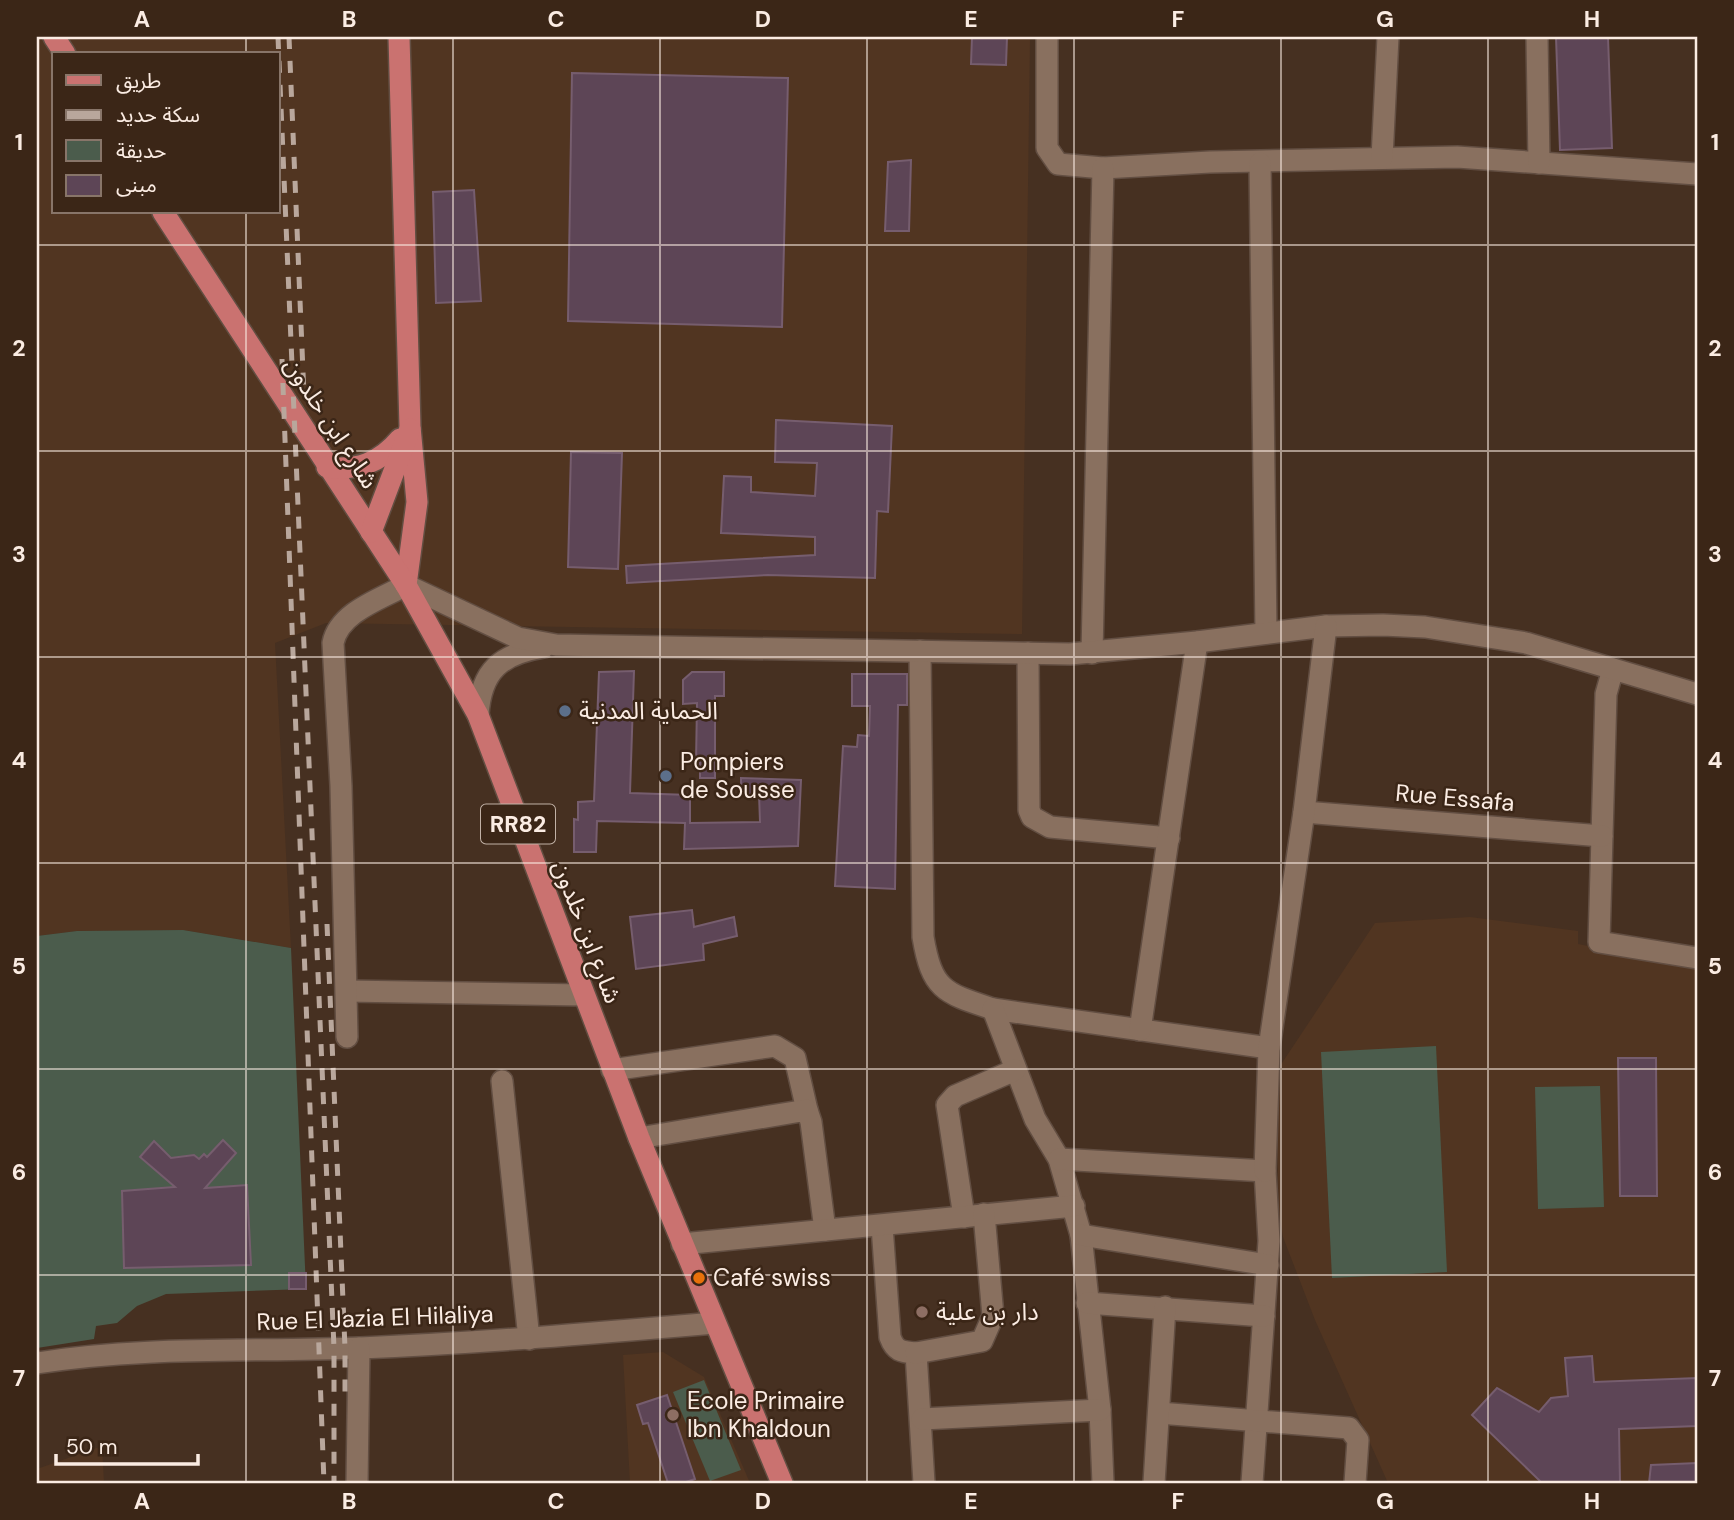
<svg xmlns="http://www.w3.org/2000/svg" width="1734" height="1520" font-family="'DM Sans','Noto Sans Arabic',sans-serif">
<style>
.built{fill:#513521;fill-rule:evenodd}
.green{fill:#4b5c4c}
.building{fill:#5d4556;stroke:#765d6e;stroke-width:2}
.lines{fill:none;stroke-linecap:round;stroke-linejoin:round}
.minor-casing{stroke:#624e42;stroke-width:24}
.major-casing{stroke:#624e42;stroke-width:24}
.minor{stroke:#89705f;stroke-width:21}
.major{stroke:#ca7270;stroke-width:21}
.rail{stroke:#b9a79c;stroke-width:5;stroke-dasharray:12 12;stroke-linecap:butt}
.grid{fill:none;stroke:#fbece3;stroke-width:2;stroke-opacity:0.55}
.service-dot{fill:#5c6f8a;stroke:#3b2617;stroke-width:2.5}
.food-dot{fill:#e8710a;stroke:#3b2617;stroke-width:2.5}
.education-dot{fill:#8d6e63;stroke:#3b2617;stroke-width:2.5}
.labels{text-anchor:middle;stroke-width:5;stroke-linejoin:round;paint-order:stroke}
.shield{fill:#3b2617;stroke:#c1b1a6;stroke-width:2}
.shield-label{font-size:23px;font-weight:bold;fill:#fbece3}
.street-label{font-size:24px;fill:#fbece3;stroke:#3b2617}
.poi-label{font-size:24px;fill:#fbece3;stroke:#3b2617;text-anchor:start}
.neatline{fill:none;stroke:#fbece3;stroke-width:2.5}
.grid-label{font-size:23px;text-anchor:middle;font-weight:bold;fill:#fbece3}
</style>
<rect width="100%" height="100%" fill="#463021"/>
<!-- built -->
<g class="built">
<path d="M37 37H1030L1022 634 326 623 275 643 291 948 183 930 77 931 37 936ZM54 54H278V212H54Z"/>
<path d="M1470 917 1578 931V944L1697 968V1483H1388L1315 1320 1283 1237 1279 1214 1276 1093 1280 1066 1375 923Z"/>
<path d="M663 1352 704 1377 750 1483H630L623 1355Z"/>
<path d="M102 1446 104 1483H37V1469Z"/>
</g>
<!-- green -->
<g class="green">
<path d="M183 930 291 948 306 1289 166 1294 137 1306 117 1323 96 1326 94 1339 37 1348V936L77 931Z"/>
<path d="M1436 1046 1447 1272 1332 1278 1321 1052Z"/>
<path d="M1600 1086 1604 1207 1538 1209 1535 1087Z"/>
<path d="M704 1380 741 1470 710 1481 673 1392Z"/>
</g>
<!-- building -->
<g class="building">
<path d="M972 37H1007L1006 65 971 64Z"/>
<path d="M1556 37H1608L1612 148 1560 150Z"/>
<path d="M572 73 788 78 782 327 568 321Z"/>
<path d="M911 160 909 231H885L888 162Z"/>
<path d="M474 190 481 301 436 303 433 192Z"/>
<path d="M776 420 892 426 888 512 877 511 875 578 768 575 627 583 626 566 815 555V537L721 533 724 476 751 477V492L815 496 817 463 775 462Z"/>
<path d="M571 452 622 453 618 569 568 567Z"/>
<path d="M634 671 630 793 690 795V823L760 822 759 794H741V778L801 780 798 846 684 849 685 823 597 821 596 852H574V819L578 820V802L594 801 599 672Z"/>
<path d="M692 672H724V696H715V778H700V763H696L697 703 683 704V680Z"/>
<path d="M852 674H907V705H898L895 889 835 886 843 746 857 747 858 735 869 736 870 706H852Z"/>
<path d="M692 910 694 927 734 917 737 936 703 944 704 960 636 969 630 917Z"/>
<path d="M1618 1058H1656L1657 1196H1620Z"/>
<path d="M223 1140 236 1153 205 1188 247 1185 251 1265 124 1268 122 1191 175 1187 140 1157 154 1141 171 1158 194 1155 199 1159 204 1154 207 1157Z"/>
<rect x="289" y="1273" width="17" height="16"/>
<path d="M1592 1356 1594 1382 1697 1378V1426L1619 1429 1620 1483H1542L1472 1415 1497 1388 1539 1412 1551 1398 1568 1396 1565 1358Z"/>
<path d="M667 1395 695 1479 683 1483H668L648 1423 643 1424 637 1405Z"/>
<path d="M1697 1463V1483H1649L1651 1465Z"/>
</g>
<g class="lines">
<!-- minor casing -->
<g class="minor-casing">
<g id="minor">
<path d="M1047 37V148L1058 164 1103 168 1210 162 1457 157 1697 174"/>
<path d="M1537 37 1539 163"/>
<path d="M1382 158 1388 37"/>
<path d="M1260 163 1266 633"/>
<path d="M920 651 923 937C932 990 944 993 993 1009L1269 1048"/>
<path d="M1028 653 1029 810 1032 817 1050 827 1169 838"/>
<path d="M1092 653 1103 168"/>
<path d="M1613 669 1606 694 1599 942 1697 958"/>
<path d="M478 715C481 670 501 654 544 647"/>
<path d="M1304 812 1602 836"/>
<path d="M347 991 583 995"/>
<path d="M993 1009 1035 1119 1059 1159 1081 1235 1100 1410 1103 1483"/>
<path d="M1140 1030 1197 642"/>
<path d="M347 1037 341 786 333 643C339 612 381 599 406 585L518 638 556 645 1070 654 1197 642 1326 626 1383 625 1425 627 1526 643 1697 694"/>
<path d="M612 1070 775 1046 795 1058 807 1110"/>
<path d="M502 1081 529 1339"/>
<path d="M639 1138 807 1110 811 1122 825 1230"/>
<path d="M1059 1159 1265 1171 1269 1241 1252 1483"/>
<path d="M1265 1171 1269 1048 1304 812 1326 626"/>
<path d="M964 1217 947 1105 955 1096 1015 1070"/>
<path d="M882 1226 890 1337C895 1351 901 1352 916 1353L924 1483"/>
<path d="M1081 1235 1268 1265"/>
<path d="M682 1244 1074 1206"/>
<path d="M1087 1303 1264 1316"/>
<path d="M916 1353 982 1341 993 1316 984 1214"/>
<path d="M37 1363C144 1346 251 1352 360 1348 479 1343 597 1333 715 1323"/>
<path d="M1159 1413 1349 1428 1358 1440 1355 1483"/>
<path d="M922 1419 1100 1410"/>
<path d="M357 1483 359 1348"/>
<path d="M1154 1483 1165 1307"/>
</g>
</g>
<!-- major casing -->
<g class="major-casing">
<g id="major">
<path d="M54 37 65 54"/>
<path d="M399 37 410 427 417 502 406 585"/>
<path d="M163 212 406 585 478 715 639 1138 782 1483"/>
<path d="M327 467C357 471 380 463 400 439"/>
<path d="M371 532 410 429"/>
</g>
</g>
<!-- minor -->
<use href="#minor" class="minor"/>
<!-- major -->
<use href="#major" class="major"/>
<!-- rail -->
<g class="rail">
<path d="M278 37 334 1348V1483"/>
<path d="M289 37 304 396"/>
<path d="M282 359 324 1483"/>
<path d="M327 924 345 1348V1399"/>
</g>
</g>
<!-- grid -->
<path class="grid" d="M246 37V54M453 37V1483M660 37V1483M867 37V1483M1074 37V1483M1281 37V1483M1488 37V1483M246 212V1483M37 245H1697M37 451H1697M37 657H1697M37 863H1697M37 1069H1697M37 1275H1697"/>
<!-- markers -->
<g class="service-dot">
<circle cx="565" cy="711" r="7"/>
<circle cx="666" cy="776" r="7"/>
</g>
<circle class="food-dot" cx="699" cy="1278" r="7"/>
<g class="education-dot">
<circle cx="922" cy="1312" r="7"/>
<circle cx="673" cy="1415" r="7"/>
</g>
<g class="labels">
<!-- shield labels -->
<rect class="shield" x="481" y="804.5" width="74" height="39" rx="5"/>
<g class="shield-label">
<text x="518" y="832">RR82</text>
</g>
<!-- street labels -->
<g class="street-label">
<text transform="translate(331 423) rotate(57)" y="8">شارع ابن خلدون</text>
<text transform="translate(1455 798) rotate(5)" y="8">Rue Essafa</text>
<text transform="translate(587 932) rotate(69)" y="8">شارع ابن خلدون</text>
<text transform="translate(375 1318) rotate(-2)" y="8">Rue El Jazia El Hilaliya</text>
</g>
<!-- poi labels -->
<g class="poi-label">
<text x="579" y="719">الحماية المدنية</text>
<text x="680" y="770">Pompiers<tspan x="680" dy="28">de Sousse</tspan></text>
<text x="713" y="1286">Café swiss</text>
<text x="936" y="1320">دار بن علية</text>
<text x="687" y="1409">Ecole Primaire<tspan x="687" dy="28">Ibn Khaldoun</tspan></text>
</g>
</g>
<!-- border -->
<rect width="1734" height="1520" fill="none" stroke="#3b2617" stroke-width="77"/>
<!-- legend -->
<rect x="52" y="52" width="228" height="161" fill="#3b2617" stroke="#887569" stroke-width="2"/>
<rect x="66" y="75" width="35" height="10" fill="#ca7270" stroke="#887569" stroke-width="2"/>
<text x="116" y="88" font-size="21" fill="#fbece3">طريق</text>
<rect x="66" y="110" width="35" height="10" fill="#b9a79c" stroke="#887569" stroke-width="2"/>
<text x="116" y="122" font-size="21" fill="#fbece3">سكة حديد</text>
<rect x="66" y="140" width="35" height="21" fill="#4b5c4c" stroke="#887569" stroke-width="2"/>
<text x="116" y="158" font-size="21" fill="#fbece3">حديقة</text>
<rect x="66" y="175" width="35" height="21" fill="#5d4556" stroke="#887569" stroke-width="2"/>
<text x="116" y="192" font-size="21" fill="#fbece3">مبنى</text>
<!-- scale -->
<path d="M56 1454v10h142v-10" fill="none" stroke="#fbece3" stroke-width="3.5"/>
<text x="66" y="1454" font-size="21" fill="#fbece3" stroke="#3b2617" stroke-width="5" paint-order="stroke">50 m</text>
<rect x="38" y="38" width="1658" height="1444" class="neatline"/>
<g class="grid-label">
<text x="142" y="27">A</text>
<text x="349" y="27">B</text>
<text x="556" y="27">C</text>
<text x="763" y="27">D</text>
<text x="971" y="27">E</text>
<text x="1178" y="27">F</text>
<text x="1385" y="27">G</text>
<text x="1592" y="27">H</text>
<text x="19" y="150">1</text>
<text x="1715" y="150">1</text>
<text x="19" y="356">2</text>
<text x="1715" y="356">2</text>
<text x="19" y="562">3</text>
<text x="1715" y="562">3</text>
<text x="19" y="768">4</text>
<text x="1715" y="768">4</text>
<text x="19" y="974">5</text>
<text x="1715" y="974">5</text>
<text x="19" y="1180">6</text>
<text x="1715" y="1180">6</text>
<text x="19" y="1386">7</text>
<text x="1715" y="1386">7</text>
<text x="142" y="1509">A</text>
<text x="349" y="1509">B</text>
<text x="556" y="1509">C</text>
<text x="763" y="1509">D</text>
<text x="971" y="1509">E</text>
<text x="1178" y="1509">F</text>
<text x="1385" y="1509">G</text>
<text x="1592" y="1509">H</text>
</g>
</svg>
